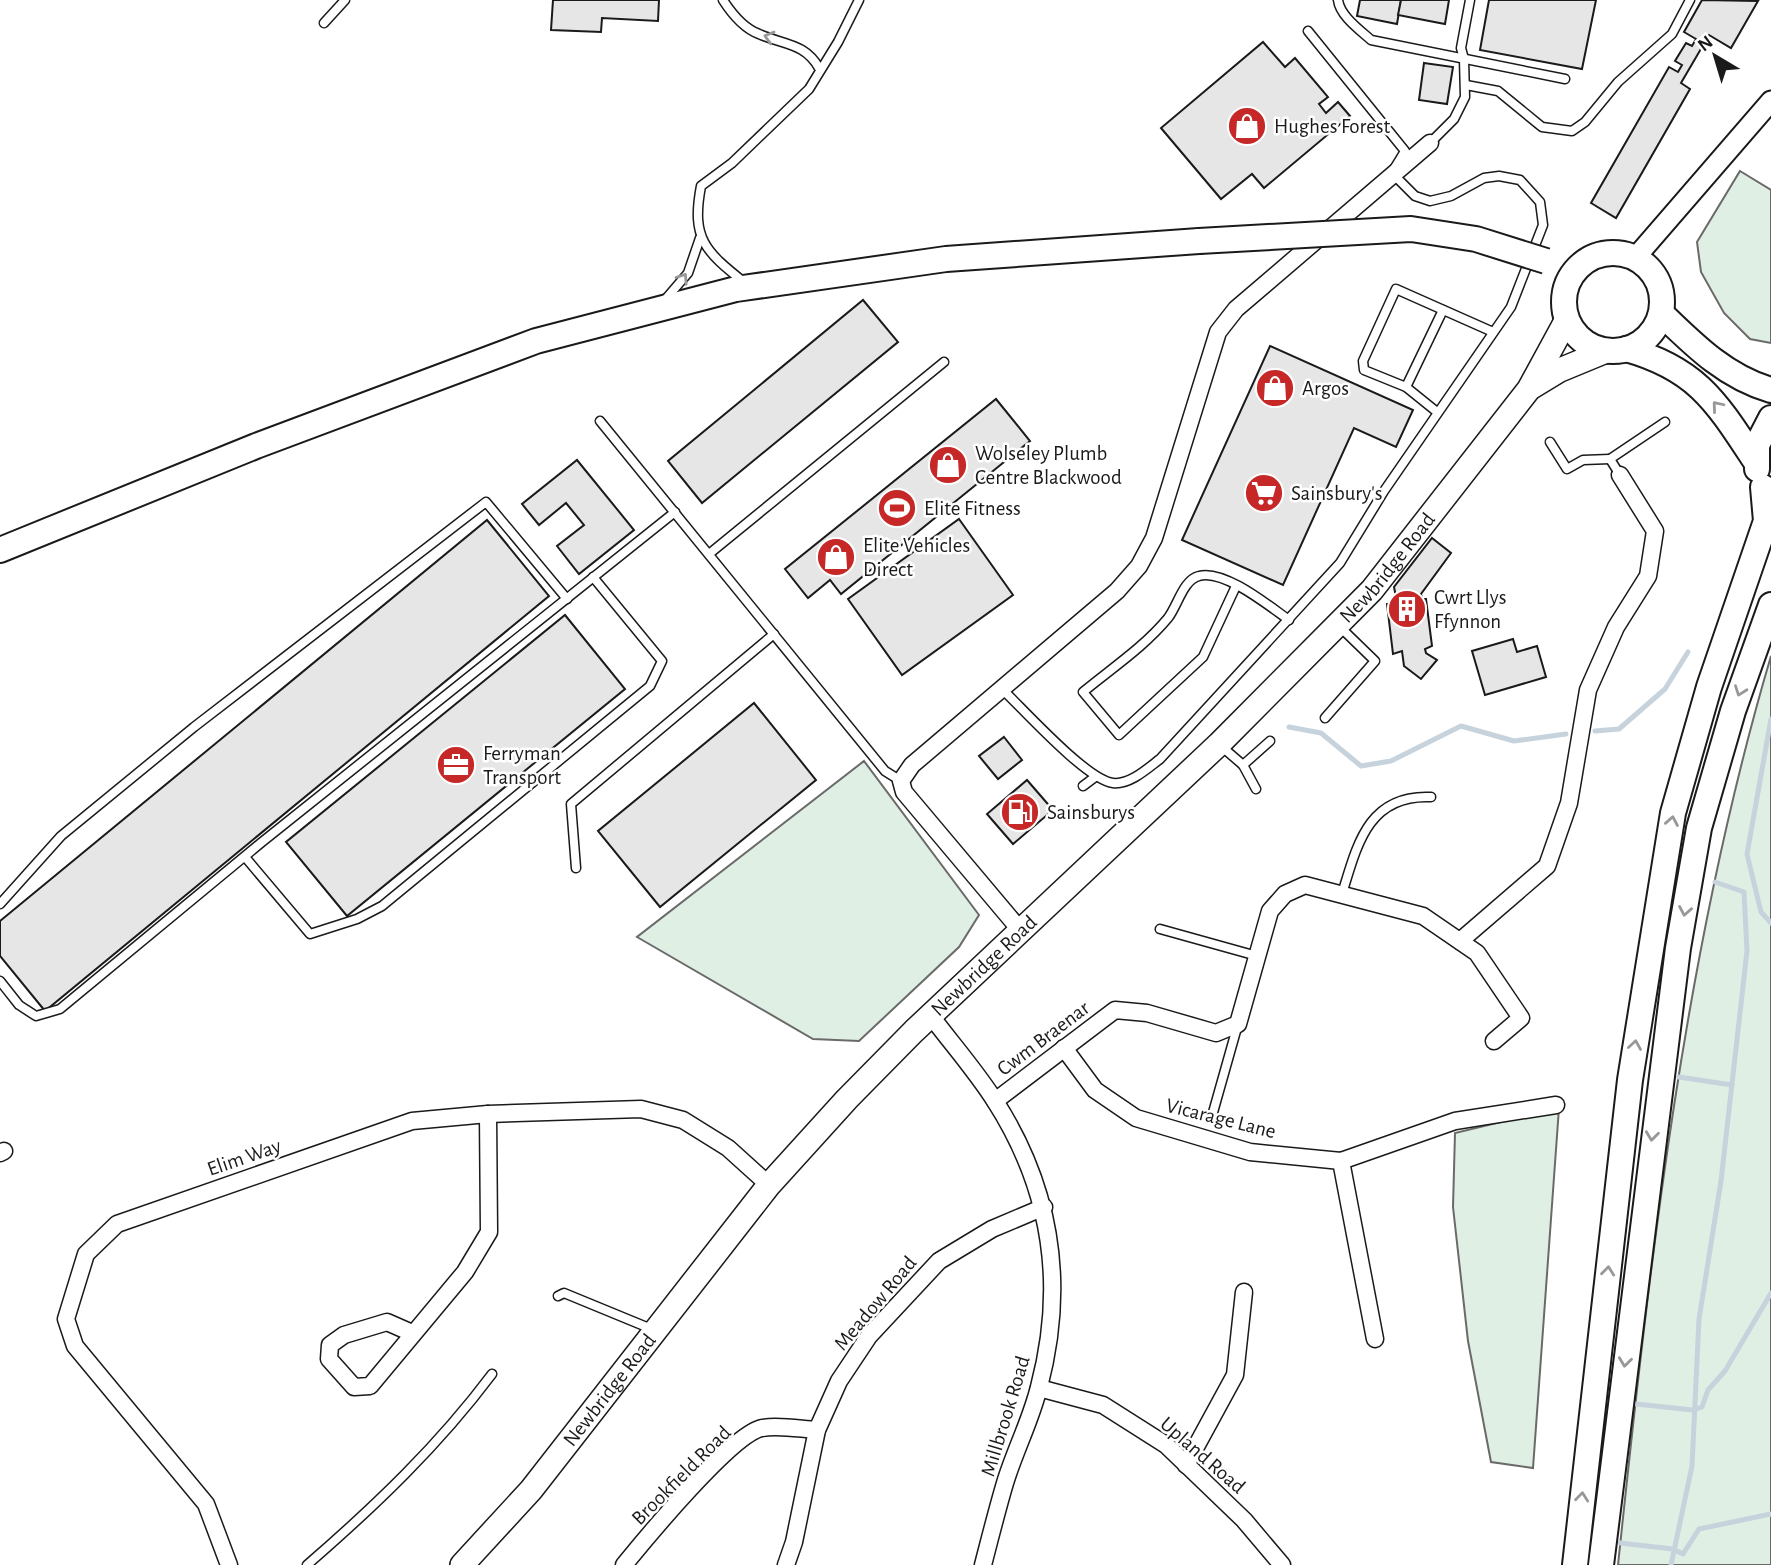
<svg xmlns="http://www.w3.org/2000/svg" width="1771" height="1565" font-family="'Alegreya Sans',sans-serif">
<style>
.green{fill:#e0efe3;stroke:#6a6a6a;stroke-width:2}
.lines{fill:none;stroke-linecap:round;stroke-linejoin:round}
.stream{stroke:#c6d2dc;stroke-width:5}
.building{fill:#e6e6e6;stroke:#1a1a1a;stroke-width:2}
.service-casing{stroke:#1a1a1a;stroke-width:11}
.minor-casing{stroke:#1a1a1a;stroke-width:19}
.tertiary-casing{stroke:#1a1a1a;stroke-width:23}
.secondary-casing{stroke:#1a1a1a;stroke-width:26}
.primary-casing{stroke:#1a1a1a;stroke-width:28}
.service{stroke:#fff;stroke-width:8}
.minor{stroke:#fff;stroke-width:16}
.tertiary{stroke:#fff;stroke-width:19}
.secondary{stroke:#fff;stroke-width:23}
.primary{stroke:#fff;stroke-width:24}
.primary-bridge-casing{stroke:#1a1a1a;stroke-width:28;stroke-linecap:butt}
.primary-bridge{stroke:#fff;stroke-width:24}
.oneway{stroke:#989898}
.labels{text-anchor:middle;stroke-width:5;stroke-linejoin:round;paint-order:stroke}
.poi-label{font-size:21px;fill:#1a1a1a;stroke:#fff;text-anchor:start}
.street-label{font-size:21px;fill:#1a1a1a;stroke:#fff}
</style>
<rect width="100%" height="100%" fill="#fff"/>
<!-- green -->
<g class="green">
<path d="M1740 171 1771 190V343L1750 339 1724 313 1701 272 1697 242Z"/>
<path d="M1771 656V1565H1618C1650 1261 1684 950 1771 656Z"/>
<path d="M864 761 979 915 959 947 859 1041 813 1039 637 937Z"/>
<path d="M1559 1108 1533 1468 1491 1462 1468 1341 1453 1207 1455 1133Z"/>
</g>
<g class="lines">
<!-- stream -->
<g class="stream">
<path d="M1771 719 1747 854 1761 912 1771 923"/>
<path d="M1289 727 1321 733 1361 766 1391 761 1461 726 1514 741 1566 734"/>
<path d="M1595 731 1619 729 1665 689 1688 652"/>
<path d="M1679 1077 1732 1085"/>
<path d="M1636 1404 1693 1410 1702 1407 1708 1390 1725 1371 1771 1293"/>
<path d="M1620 1543 1673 1549 1683 1554 1699 1529 1771 1514"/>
<path d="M1671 1565 1692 1466 1699 1319 1721 1181 1747 951 1744 892 1715 882"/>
</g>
</g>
<!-- building -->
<g class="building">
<path d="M553 0H659L658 21 602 18 601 32 551 30Z"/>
<path d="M1360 0H1401L1397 24 1357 16Z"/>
<path d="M1401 0H1449L1445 24 1398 15Z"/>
<path d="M1489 0H1596L1582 69 1480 50Z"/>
<path d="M1702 0 1758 1 1731 48 1709 35 1681 83 1690 89 1616 218 1591 203 1669 67 1678 72 1682 65 1675 61 1686 43 1692 46 1696 39 1684 32Z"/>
<path d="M1263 42 1285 67 1295 58 1328 97 1319 104 1326 113 1338 102 1350 116 1264 188 1252 174 1221 199 1161 128Z"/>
<path d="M1424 63 1453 67 1447 104 1419 100Z"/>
<path d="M863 300 898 342 702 503 668 461Z"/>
<path d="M1270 346 1413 410 1396 447 1354 428 1283 585 1182 540Z"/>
<path d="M996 399 1030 441 841 594 830 580 808 598 785 569Z"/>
<path d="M577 460 634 530 579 574 557 546 584 525 566 503 539 525 522 504Z"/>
<path d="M959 519 1013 595 902 675 848 599Z"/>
<path d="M487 520 549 596 45 1011 0 956V921Z"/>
<path d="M1432 538 1451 553 1421 594 1422 599H1426L1432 646 1425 649 1426 653 1437 660 1421 679 1404 666 1402 651 1393 654 1387 604 1397 602 1394 587Z"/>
<path d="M565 615 625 689 347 916 286 842Z"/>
<path d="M1513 639 1517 652 1537 646 1546 677 1485 695 1472 651Z"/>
<path d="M754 703 816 780 660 907 598 831Z"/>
<path d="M1004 737 1022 760 998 779 979 756Z"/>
<path d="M1027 780 1053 810 1013 844 987 814Z"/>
</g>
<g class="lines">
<!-- service casing -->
<g class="service-casing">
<g id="service">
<path d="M723 0C732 14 743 28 759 34 784 45 805 43 819 68"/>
<path d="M1338 0C1340 16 1360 30 1371 40L1565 79"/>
<path d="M324 23 345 0"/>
<path d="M1466 85 1498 91 1542 127 1572 131 1585 122 1618 82 1672 34 1690 0"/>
<path d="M1430 143 1454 119 1465 97 1464 59 1461 48 1470 0"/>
<path d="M745 283C705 251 691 239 701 186L732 163 809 89 838 42 859 0"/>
<path d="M664 301 688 273 700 238"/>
<path d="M1406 387 1443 310"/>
<path d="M1437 412 1406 387 1364 370 1363 361 1396 289 1493 332"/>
<path d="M600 421 885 771 901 781"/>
<path d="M1550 442 1567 469 1583 460 1610 459"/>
<path d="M1620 475 1610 459 1665 422"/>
<path d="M709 554 944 362"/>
<path d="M1236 586 1203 657 1119 735 1083 692C1112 668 1144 647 1168 618 1178 605 1183 580 1199 576 1224 569 1269 606 1289 620"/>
<path d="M1003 690C1025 711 1087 780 1113 783 1130 785 1148 768 1160 759L1340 563 1384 491 1511 307 1543 225 1540 202 1520 180 1499 176 1484 178 1451 196 1430 201 1415 196 1394 175V169L1405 151 1308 31"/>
<path d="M1325 718 1375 661 1339 626"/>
<path d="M1221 746 1243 765 1256 789"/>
<path d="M1243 765 1270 741"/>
<path d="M1083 786 1095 777"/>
<path d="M245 857 310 934 357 919 382 906 650 686 662 661 593 577"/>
<path d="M576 868 571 804 774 634"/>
<path d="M1342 894C1357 845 1368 794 1431 797"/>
<path d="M0 904 61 836 194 727 486 502 567 599"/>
<path d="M1160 929 1257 956"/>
<path d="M0 981 19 1005 36 1016 60 1009 262 842 675 512"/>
<path d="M1212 1116 1238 1024"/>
<path d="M558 1296 564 1293 654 1330"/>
<path d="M307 1565C375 1506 438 1446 492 1374"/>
</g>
</g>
<!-- minor casing -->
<g class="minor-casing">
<g id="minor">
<path d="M1021 931 904 792 901 781 912 765 1117 591 1139 566 1154 538 1218 332 1236 309 1430 143"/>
<path d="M1460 941 1547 866 1569 803 1588 690 1616 627 1648 576 1655 531 1620 475"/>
<path d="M931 1016C952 1044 976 1071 995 1101 1052 1190 1066 1285 1039 1387 1031 1420 1015 1450 1005 1483 997 1510 990 1538 983 1565"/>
<path d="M1064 1048 1095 1090 1136 1118 1250 1152 1341 1161 1455 1121 1556 1105"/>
<path d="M995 1101 1115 1010 1147 1013 1216 1033 1238 1024 1270 911 1285 894 1305 885 1423 916 1477 953 1521 1018 1494 1041"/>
<path d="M0 1153 4 1151"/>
<path d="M1341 1161 1375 1339"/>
<path d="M412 1333 387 1322 344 1335 330 1345 329 1359 354 1387 370 1386 465 1272 489 1232 488 1114"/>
<path d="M1039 1388 1103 1405 1166 1445 1244 1520 1282 1565"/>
<path d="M1186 1465 1235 1375 1244 1292"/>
<path d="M229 1565 206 1504 75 1346 66 1319 86 1254 117 1224 412 1121 488 1114 641 1109 683 1120 728 1148 769 1185"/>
<path d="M624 1565C646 1538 732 1434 762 1428 779 1425 800 1429 817 1430"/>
<path d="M786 1565 794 1542 817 1430 839 1381 869 1336 939 1261 992 1229 1044 1207"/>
</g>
</g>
<!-- tertiary casing -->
<g class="tertiary-casing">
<path id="tertiary" d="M1636 257 1771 101"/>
</g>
<!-- secondary casing -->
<g class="secondary-casing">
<g id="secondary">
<path d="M1532 387 1560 370 1606 351"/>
<path id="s1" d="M462 1565 531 1490 769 1185 847 1099 914 1031 1219 744 1372 590 1529 389 1566 321"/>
</g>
</g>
<!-- primary casing -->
<g class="primary-casing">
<g id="primary">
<circle cx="1613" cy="302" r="49"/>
<path d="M1662 314C1695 346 1726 377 1771 390"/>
<path d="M1626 349C1698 369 1717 403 1756 462"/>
<path d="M1757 469V445L1771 418"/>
<path d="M0 550 256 446 536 341 736 289 946 259 1199 241"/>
<path d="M1575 1565 1630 1080 1673 813 1709 687 1766 521 1763 487"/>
<path d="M1601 1565 1678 948 1699 828 1733 711 1771 605"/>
</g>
</g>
<!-- service -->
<use href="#service" class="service"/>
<!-- minor -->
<use href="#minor" class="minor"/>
<!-- tertiary -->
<use href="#tertiary" class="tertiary"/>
<!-- secondary -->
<use href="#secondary" class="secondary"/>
<!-- primary -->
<use href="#primary" class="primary"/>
<!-- primary-bridge casing -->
<g class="primary-bridge-casing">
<path id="primary-bridge" d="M1199 241 1411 229 1476 239 1546 261"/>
</g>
<!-- primary-bridge -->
<use href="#primary-bridge" class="primary-bridge"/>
</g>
<!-- one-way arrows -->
<defs><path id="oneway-chevron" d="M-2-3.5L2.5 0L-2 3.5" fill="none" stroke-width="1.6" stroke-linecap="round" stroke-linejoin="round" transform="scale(1.75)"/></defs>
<g class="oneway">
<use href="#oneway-chevron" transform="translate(769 37) rotate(-164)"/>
<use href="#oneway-chevron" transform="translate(683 278) rotate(-56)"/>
<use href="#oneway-chevron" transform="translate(1717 406) rotate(-130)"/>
<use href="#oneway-chevron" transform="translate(1740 691) rotate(110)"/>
<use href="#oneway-chevron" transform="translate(1672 821) rotate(-80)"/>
<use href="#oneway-chevron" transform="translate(1685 911) rotate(100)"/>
<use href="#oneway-chevron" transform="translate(1635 1045) rotate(-81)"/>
<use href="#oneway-chevron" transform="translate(1652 1136) rotate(97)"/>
<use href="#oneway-chevron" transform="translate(1608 1271) rotate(-84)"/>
<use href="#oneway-chevron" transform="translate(1625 1362) rotate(97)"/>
<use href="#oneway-chevron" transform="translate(1582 1497) rotate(-84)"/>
</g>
<!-- icons -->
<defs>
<g id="shop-disc" transform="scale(2.0125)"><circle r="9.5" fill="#c62828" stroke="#fff"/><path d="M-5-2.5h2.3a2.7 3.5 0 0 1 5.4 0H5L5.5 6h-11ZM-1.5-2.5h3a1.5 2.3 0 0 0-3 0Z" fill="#fff"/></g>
<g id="supermarket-disc" transform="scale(2.0125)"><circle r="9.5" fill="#c62828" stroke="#fff"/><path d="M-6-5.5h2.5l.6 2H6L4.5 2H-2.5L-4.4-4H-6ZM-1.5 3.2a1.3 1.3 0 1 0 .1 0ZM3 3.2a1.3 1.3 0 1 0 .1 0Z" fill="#fff"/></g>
<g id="stadium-disc" transform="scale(2.0125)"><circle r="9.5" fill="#c62828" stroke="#fff"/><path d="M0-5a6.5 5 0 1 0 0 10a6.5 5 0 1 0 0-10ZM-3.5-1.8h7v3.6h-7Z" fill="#fff"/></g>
<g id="building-disc" transform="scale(2.0125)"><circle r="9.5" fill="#c62828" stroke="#fff"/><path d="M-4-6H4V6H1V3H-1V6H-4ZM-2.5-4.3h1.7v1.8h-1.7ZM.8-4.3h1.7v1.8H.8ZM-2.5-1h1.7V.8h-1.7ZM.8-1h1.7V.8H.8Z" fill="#fff"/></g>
<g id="office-disc" transform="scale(2.0125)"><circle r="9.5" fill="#c62828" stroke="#fff"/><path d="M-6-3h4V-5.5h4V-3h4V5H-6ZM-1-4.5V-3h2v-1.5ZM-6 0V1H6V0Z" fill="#fff"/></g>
<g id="fuel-disc" transform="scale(2.0125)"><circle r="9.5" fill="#c62828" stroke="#fff"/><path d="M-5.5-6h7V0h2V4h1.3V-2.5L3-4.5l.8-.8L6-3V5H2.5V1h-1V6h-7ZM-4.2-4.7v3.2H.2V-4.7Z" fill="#fff"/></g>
</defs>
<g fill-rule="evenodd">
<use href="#shop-disc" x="1247" y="126"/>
<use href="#shop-disc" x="1275" y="388"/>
<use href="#shop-disc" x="948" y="465"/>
<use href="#supermarket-disc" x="1264" y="493"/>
<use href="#stadium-disc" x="897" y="508"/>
<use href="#shop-disc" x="836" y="557"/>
<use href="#building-disc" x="1407" y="609"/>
<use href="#office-disc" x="456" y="765"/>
<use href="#fuel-disc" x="1020" y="812"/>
</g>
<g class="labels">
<!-- poi labels -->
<g class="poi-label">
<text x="1274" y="133">Hughes Forest</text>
<text x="1302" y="395">Argos</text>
<text x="975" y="460">Wolseley Plumb<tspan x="975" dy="24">Centre Blackwood</tspan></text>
<text x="1291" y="500">Sainsbury's</text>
<text x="924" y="515">Elite Fitness</text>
<text x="863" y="552">Elite Vehicles<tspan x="863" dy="24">Direct</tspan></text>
<text x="1434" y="604">Cwrt Llys<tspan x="1434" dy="24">Ffynnon</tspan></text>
<text x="483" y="760">Ferryman<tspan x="483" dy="24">Transport</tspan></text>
<text x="1047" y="819">Sainsburys</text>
</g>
<!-- street labels -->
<g class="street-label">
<text dy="7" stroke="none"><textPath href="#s1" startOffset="1363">Newbridge Road</textPath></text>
<text dy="7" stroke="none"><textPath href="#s1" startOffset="796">Newbridge Road</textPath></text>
<text transform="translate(1043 1038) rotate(-37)" y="7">Cwm Braenar</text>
<text transform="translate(1221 1118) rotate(14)" y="7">Vicarage Lane</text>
<text transform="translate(244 1157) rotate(-19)" y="7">Elim Way</text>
<text transform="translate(875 1303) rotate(-50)" y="7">Meadow Road</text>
<text dy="7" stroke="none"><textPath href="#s1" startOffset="229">Newbridge Road</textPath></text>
<text transform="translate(1005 1416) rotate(-73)" y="7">Millbrook Road</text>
<text transform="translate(1203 1455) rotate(41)" y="7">Upland Road</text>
<text transform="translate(681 1475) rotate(-45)" y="7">Brookfield Road</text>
</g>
</g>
<!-- north arrow -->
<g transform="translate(1715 56) rotate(322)" stroke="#ffffff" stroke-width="5" paint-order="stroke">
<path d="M0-5L12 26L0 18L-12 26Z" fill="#1a1a1a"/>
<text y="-10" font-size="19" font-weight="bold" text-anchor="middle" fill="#1a1a1a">N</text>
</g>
</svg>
